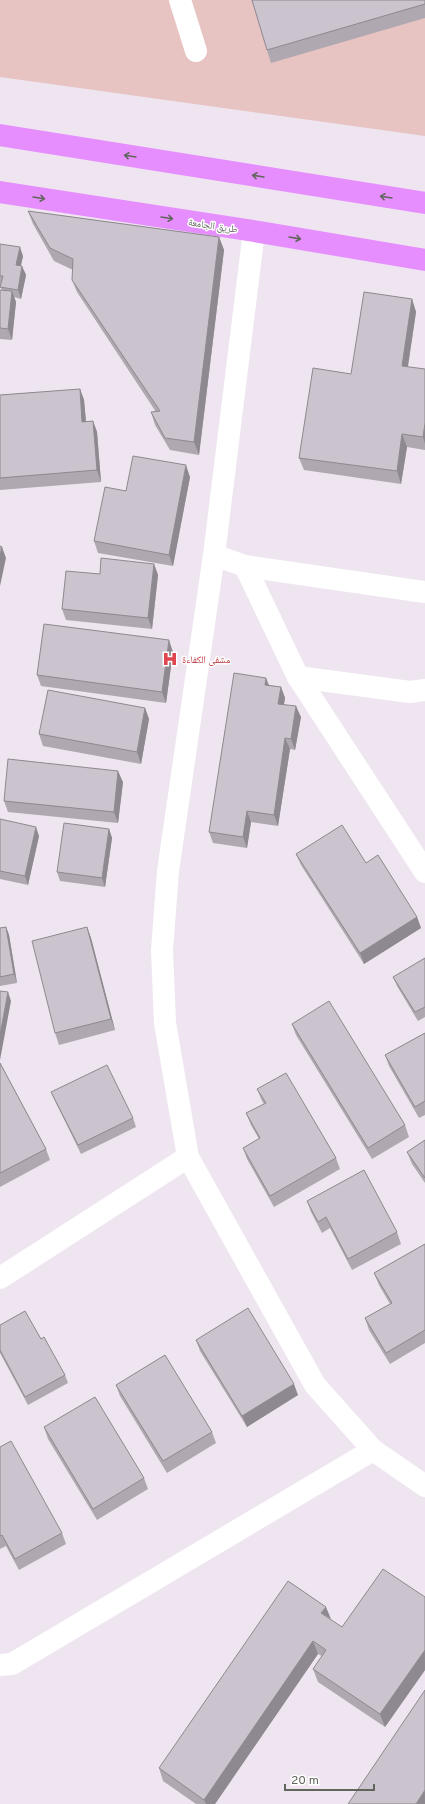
<svg xmlns="http://www.w3.org/2000/svg" width="425" height="1804" font-family="Overpass,'Noto Naskh Arabic',sans-serif">
<style>
.green{fill:#e7c3c2}
.lines{fill:none;stroke-linecap:round;stroke-linejoin:round}
.minor{stroke:#fff;stroke-width:22}
.highway{stroke:#e68efe;stroke-width:22}
.wall{fill:#afa8b0}
.shaded-wall{fill:#8e8890}
.building{fill:#cbc3cd;stroke:#8e8890}
.oneway{stroke:#61665d}
.labels{text-anchor:middle;stroke-width:3;stroke-linejoin:round;paint-order:stroke}
.street-label{font-size:10px;fill:#61665d;stroke:#fff}
.health-label{font-size:10px;fill:#be3a42;stroke:#fff;text-anchor:start}
</style>
<rect width="100%" height="100%" fill="#eee5f0"/>
<!-- green -->
<path class="green" d="M0 0H425V136L0 77Z"/>
<g class="lines">
<!-- minor -->
<g class="minor">
<path d="M180 0 196 51"/>
<path d="M254 231 214 555 168 871 162 950 165 1023 188 1157 315 1385 373 1450 425 1486"/>
<path d="M214 555 245 566 425 592"/>
<path d="M245 566 298 677 425 872"/>
<path d="M298 677 410 692 425 690"/>
<path d="M0 1278 188 1157"/>
<path d="M0 1665 12 1664 373 1450"/>
</g>
<!-- highway -->
<g class="highway">
<path d="M0 135 425 203"/>
<path d="M0 192 254 231 425 260"/>
</g>
</g>
<!-- wall -->
<g class="wall">
<path d="M425 0V18L271 63 267 50Z"/>
<path d="M28 211 219 237 224 250 199 455 170 450 155 425 151 412H156L77 292 72 280 73 270 54 261 33 224Z"/>
<path d="M0 244 23 256 21 266 26 275 21 299 14 297 16 302 12 340 0 339V290H2L0 287 1 284H0Z"/>
<path d="M412 299 416 312 408 367 425 369V450L407 447 401 484 304 470 299 458 351 374Z"/>
<path d="M80 389 84 400 86 421H93L97 432 101 482 0 490V395Z"/>
<path d="M190 477 173 566 98 553 94 541 126 491Z"/>
<path d="M154 564 158 575 152 629 66 620 62 609Z"/>
<path d="M173 652 166 703 41 686 37 675Z"/>
<path d="M266 678 269 685 281 687 285 698 284 704 301 717 295 750 290 749 278 826 251 822 247 848 213 843 209 832Z"/>
<path d="M145 708 149 719 141 764 43 746 39 734Z"/>
<path d="M123 782 118 823 8 812 4 801Z"/>
<path d="M0 820 39 836 28 885 0 879Z"/>
<path d="M109 829 112 838 105 887 60 881 57 872Z"/>
<path d="M296 854 366 863 417 917 421 928 364 964 301 865Z"/>
<path d="M6 927 9 935 17 983 0 986V928Z"/>
<path d="M87 927 91 938 115 1030 59 1045 55 1033Z"/>
<path d="M425 958V1017L418 1021 397 986 393 977Z"/>
<path d="M292 1024 405 1125 409 1137 372 1159 296 1035Z"/>
<path d="M425 1033V1115L419 1118 389 1066 385 1055Z"/>
<path d="M0 1063 46 1149 50 1160 0 1187Z"/>
<path d="M257 1089 336 1158 340 1169 274 1207 247 1159 243 1148 259 1139 251 1125 246 1113 264 1104 262 1101Z"/>
<path d="M51 1092 133 1118 136 1127 81 1154 55 1101Z"/>
<path d="M425 1140V1183L412 1164 407 1152Z"/>
<path d="M307 1201 397 1232 401 1244 352 1270 330 1228 322 1233 311 1212Z"/>
<path d="M425 1244V1343L390 1364 369 1330 365 1318 390 1304 379 1285 374 1273Z"/>
<path d="M0 1325 41 1339 65 1375 68 1383 28 1405 0 1353Z"/>
<path d="M196 1340 298 1395 247 1427 200 1351Z"/>
<path d="M116 1385 212 1432 216 1443 167 1473 120 1396Z"/>
<path d="M44 1427 144 1478 148 1489 97 1520 48 1439Z"/>
<path d="M0 1447 62 1533 66 1544 19 1570 6 1546 0 1549Z"/>
<path d="M425 1597V1670L385 1727 318 1682 313 1669 322 1656 318 1654 215 1804H196L163 1781 159 1768 331 1620 342 1627Z"/>
</g>
<!-- shaded-wall -->
<g class="shaded-wall">
<path d="M219 237 224 250 199 455 194 442Z"/>
<path d="M20 247 23 256 19 273 16 265Z"/>
<path d="M22 266 26 275 21 299 18 290Z"/>
<path d="M12 291 16 302 12 340 8 329Z"/>
<path d="M412 299 416 312 406 378 402 366Z"/>
<path d="M80 389 84 400 87 433 82 422Z"/>
<path d="M93 421 97 432 101 482 97 470Z"/>
<path d="M425 423V444L423 437Z"/>
<path d="M402 434 407 447 401 484 397 471Z"/>
<path d="M186 465 190 477 173 566 169 555Z"/>
<path d="M2 547 6 558 0 586V556Z"/>
<path d="M154 564 158 575 152 629 148 618Z"/>
<path d="M169 640 173 652 166 703 162 692Z"/>
<path d="M266 678 270 689 265 685Z"/>
<path d="M281 687 285 698 282 715 278 704Z"/>
<path d="M296 706 301 717 295 750 291 739Z"/>
<path d="M145 708 149 719 141 764 137 752Z"/>
<path d="M285 738 290 749 278 826 274 815Z"/>
<path d="M118 771 123 782 118 823 114 812Z"/>
<path d="M247 811 251 822 247 848 243 837Z"/>
<path d="M36 827 39 836 28 885 25 876Z"/>
<path d="M109 829 112 838 105 887 102 878Z"/>
<path d="M417 917 421 928 364 964 360 953Z"/>
<path d="M6 927 9 935 17 983 14 974Z"/>
<path d="M87 927 91 938 115 1030 111 1019Z"/>
<path d="M8 992 11 1001 0 1060V1035Z"/>
<path d="M294 1384 298 1395 247 1427 242 1416Z"/>
<path d="M326 1607 331 1619 321 1613Z"/>
<path d="M313 1641 318 1654 215 1804H206L204 1800Z"/>
<path d="M425 1650V1670L385 1727 380 1714Z"/>
<path d="M425 1790V1804H416Z"/>
</g>
<!-- building -->
<g class="building">
<path d="M252 0H425V4L267 50Z"/>
<path d="M28 211 219 237 194 442 165 438 151 412 160 411 72 280 73 259 50 248Z"/>
<path d="M0 244 20 247 16 265 22 266 18 290 0 287 3 276H0Z"/>
<path d="M0 290 12 291 8 329 0 328Z"/>
<path d="M364 292 412 299 402 366 425 369V423L423 437 402 434 397 471 299 458 313 368 351 374Z"/>
<path d="M80 389 82 422 93 421 97 470 0 478V395Z"/>
<path d="M133 456 186 465 169 555 94 541 105 487 126 491Z"/>
<path d="M0 546 2 547 0 556Z"/>
<path d="M101 558 154 564 148 618 62 609 66 571 100 574Z"/>
<path d="M44 624 169 640 162 692 37 675Z"/>
<path d="M234 673 266 678 265 685 281 687 278 704 296 706 291 739 285 738 274 815 247 811 243 837 209 832Z"/>
<path d="M48 690 145 708 137 752 39 734Z"/>
<path d="M8 759 118 771 114 812 4 801Z"/>
<path d="M0 819 36 827 25 876 0 871Z"/>
<path d="M64 823 109 829 102 878 57 872Z"/>
<path d="M342 825 366 863 378 855 417 917 360 953 296 854Z"/>
<path d="M6 927 14 974 0 977V928Z"/>
<path d="M87 927 111 1019 55 1033 32 941Z"/>
<path d="M425 958V1007L415 1012 393 977Z"/>
<path d="M0 991 8 992 0 1035Z"/>
<path d="M329 1001 405 1125 368 1148 292 1024Z"/>
<path d="M425 1033V1101L415 1107 385 1055Z"/>
<path d="M0 1063 46 1149 0 1173Z"/>
<path d="M107 1065 133 1118 78 1145 51 1092Z"/>
<path d="M286 1073 336 1158 270 1196 243 1148 260 1138 246 1113 266 1103 257 1089Z"/>
<path d="M425 1140V1178L407 1152Z"/>
<path d="M364 1170 397 1232 348 1259 326 1217 318 1222 307 1201Z"/>
<path d="M425 1244V1330L386 1353 365 1318 392 1303 374 1273Z"/>
<path d="M248 1308 294 1384 242 1416 196 1340Z"/>
<path d="M25 1311 41 1339 44 1337 65 1375 25 1397 0 1350V1325Z"/>
<path d="M165 1355 212 1432 163 1461 116 1385Z"/>
<path d="M95 1397 144 1478 93 1509 44 1427Z"/>
<path d="M11 1441 62 1533 15 1559 2 1535 0 1536V1447Z"/>
<path d="M383 1569 425 1597V1650L380 1714 313 1669 326 1650 313 1641 204 1800 159 1768 288 1581 326 1607 321 1613 342 1627Z"/>
<path d="M425 1690V1790L416 1804H348Z"/>
</g>
<!-- one-way arrows -->
<defs><path id="oneway-shaft" d="M-6 0H5M1.5-3L5.5 0L1.5 3" fill="none" stroke-width="1.6" stroke-linecap="round" stroke-linejoin="round"/></defs>
<g class="oneway">
<use href="#oneway-shaft" transform="translate(130 156) rotate(-171)"/>
<use href="#oneway-shaft" transform="translate(258 176) rotate(-171)"/>
<use href="#oneway-shaft" transform="translate(386 197) rotate(-171)"/>
<use href="#oneway-shaft" transform="translate(39 198) rotate(9)"/>
<use href="#oneway-shaft" transform="translate(167 218) rotate(9)"/>
<use href="#oneway-shaft" transform="translate(295 238) rotate(10)"/>
</g>
<!-- icons -->
<defs>
<g id="hospital-bare" transform="scale(1.2)"><path d="M-5-5h3v3.5h4V-5h3V5h-3V1.5h-4V5h-3Z" fill="#e0444e" stroke="#fff" stroke-width="2.5" paint-order="stroke"/></g>
</defs>
<g fill-rule="evenodd">
<use href="#hospital-bare" x="170" y="659"/>
</g>
<g class="labels">
<!-- street labels -->
<g class="street-label">
<text transform="translate(213 225) rotate(9)" y="4">طريق الجامعة</text>
</g>
<!-- health labels -->
<g class="health-label">
<text x="182" y="663">مشفى الكفاءة</text>
</g>
</g>
<!-- scale -->
<path d="M285 1784v6h89v-6" fill="none" stroke="#61665d" stroke-width="2"/>
<text x="291" y="1784" font-size="12" fill="#61665d" stroke="#ffffff" stroke-width="3" paint-order="stroke">20 m</text>
</svg>
